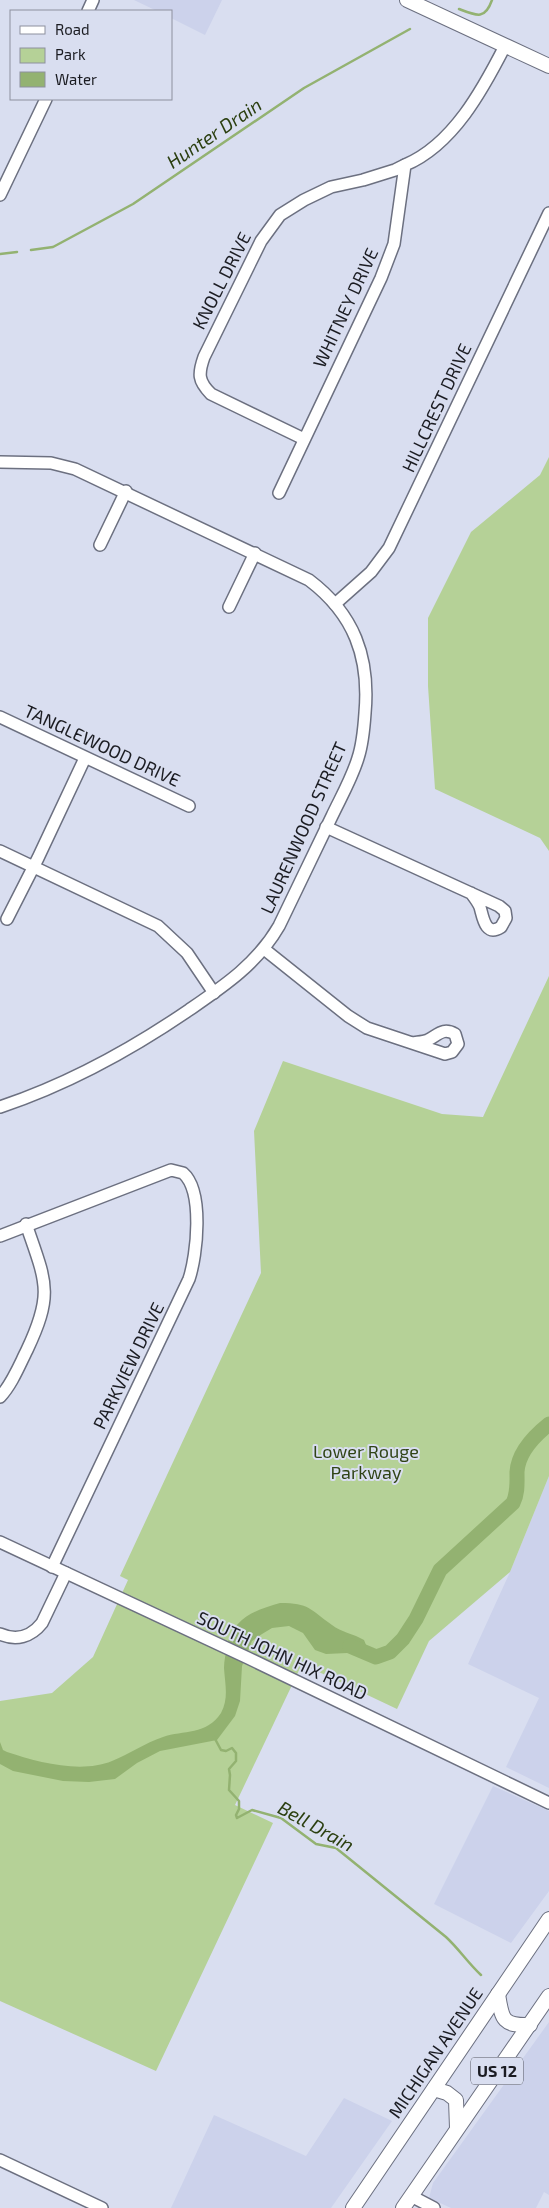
<svg xmlns="http://www.w3.org/2000/svg" width="549" height="2208" font-family="'Exo 2',sans-serif">
<style>
.built{fill:#ccd2eb}
.green{fill:#b5d197}
.water{fill:#93b271}
.lines{fill:none;stroke-linecap:round;stroke-linejoin:round}
.stream{stroke:#93b271;stroke-width:2.5}
.river{stroke:#93b271;stroke-width:15}
.minor-casing{stroke:#6c7080;stroke-width:14}
.major-casing{stroke:#6c7080;stroke-width:16}
.minor{stroke:#fff;stroke-width:11}
.major{stroke:#fff;stroke-width:14}
.labels{text-anchor:middle;stroke-width:4;stroke-linejoin:round;paint-order:stroke}
.shield{fill:#d9def0;stroke:#545660;stroke-width:1}
.shield-label{font-size:16px;font-weight:bold;fill:#1b1c22}
.street-label{font-size:18px;fill:#1b1c22;stroke:#d9def0}
.park-label{font-size:18px;fill:#304416;stroke:#d9def0}
.water-label{font-size:19px;font-style:italic;fill:#2b3f10;stroke:#d9def0}
</style>
<rect width="100%" height="100%" fill="#d9def0"/>
<!-- built -->
<g class="built">
<path d="M134 0H222L205 35 171 18V11H157Z"/>
<path d="M549 1476V1788L506 1767 539 1698 468 1664 510 1572Z"/>
<path d="M493 1786 549 1811V1891L511 1943 434 1904Z"/>
<path d="M549 2022V2195L544 2192 536 2208H451L429 2198 433 2183Z"/>
<path d="M344 2098 392 2121 331 2208H171L214 2115 306 2156Z"/>
</g>
<!-- green -->
<g class="green">
<path d="M549 457V851L540 838 435 789 428 686V618L471 532 540 475Z"/>
<path d="M549 976V1476L510 1572 429 1641 397 1709 302 1664 235 1805 273 1823 156 2071 0 2001V1701L52 1693 93 1657 128 1580 120 1576 261 1273 254 1131 283 1061 442 1114 483 1117Z"/>
</g>
<!-- water -->
<path class="water" d="M280 1603C310 1603 309 1609 332 1625 341 1632 354 1634 364 1640L369 1652 326 1654 315 1650 303 1633 289 1626 272 1628 262 1634 252 1641 242 1666 240 1701 235 1716 217 1740 160 1751 137 1763 115 1779 89 1782 63 1781 13 1771 0 1764V1742L3 1750 7 1752C37 1762 81 1774 112 1761 129 1754 145 1743 163 1737 183 1730 207 1735 221 1713 229 1698 225 1684 224 1668 224 1660 226 1653 227 1646 233 1618 255 1610 280 1603Z"/>
<g class="lines">
<!-- stream -->
<g class="stream">
<path d="M459 9C477 16 485 20 492 0"/>
<path d="M31 250 53 247 133 204 304 88 410 29"/>
<path d="M0 254 17 252"/>
<path d="M214 1737 221 1750 226 1751 232 1748 236 1753V1761L229 1769 230 1775 229 1790 239 1801V1809L236 1815 237 1818 252 1810 281 1818 316 1844 336 1848 446 1937C459 1949 468 1963 481 1975"/>
</g>
<!-- river -->
<path class="river" d="M350 1646 376 1657 390 1652 403 1639 416 1619 440 1570 513 1503C518 1493 517 1483 517 1472 518 1452 534 1436 549 1424"/>
<!-- minor casing -->
<g class="minor-casing">
<g id="minor">
<path d="M88 11 93 0"/>
<path d="M0 195 46 99"/>
<path d="M304 439 211 394C198 381 198 374 204 357L261 241 280 215 304 200 331 187 363 180 395 170 405 165"/>
<path d="M0 462 51 463 75 469 309 580C354 614 370 657 365 713 364 728 363 743 358 758 352 778 341 797 332 816 314 853 297 889 279 926 257 964 224 986 189 1010 129 1051 69 1084 0 1107"/>
<path d="M279 493 381 278 394 244 405 165C453 145 483 89 505 46"/>
<path d="M100 545 126 491"/>
<path d="M335 604 371 572 389 548 549 213"/>
<path d="M229 607 255 553"/>
<path d="M0 717 189 806"/>
<path d="M326 827 499 906 505 911 506 918 501 927C485 937 483 917 480 907 478 902 474 897 471 893"/>
<path d="M0 851 158 926 187 953 214 993"/>
<path d="M7 919 38 858 85 758"/>
<path d="M264 949 348 1016 367 1028 445 1054 452 1052 458 1044 455 1034C443 1027 438 1035 428 1040 423 1042 417 1042 412 1043"/>
<path d="M0 1236 171 1170 183 1173C204 1191 197 1255 189 1279L52 1567"/>
<path d="M0 1397C12 1384 19 1366 27 1350 54 1293 46 1282 26 1224"/>
<path d="M0 1542 248 1658 549 1803"/>
<path d="M0 1634C16 1641 31 1637 42 1623L66 1573"/>
<path d="M0 2160 102 2208"/>
<path d="M411 2196 434 2208"/>
</g>
</g>
<!-- major casing -->
<g class="major-casing">
<g id="major">
<path d="M407 0 549 66"/>
<path d="M498 1994C502 2019 502 2026 530 2025"/>
<path d="M434 2089 447 2093 456 2100 457 2128"/>
<path d="M353 2208 549 1919"/>
<path d="M403 2208 549 1996"/>
</g>
</g>
<!-- minor -->
<use href="#minor" class="minor"/>
<!-- major -->
<use href="#major" class="major"/>
</g>
<g class="labels">
<!-- shield labels -->
<rect class="shield" x="471" y="2057.5" width="52" height="27" rx="4"/>
<g class="shield-label">
<text x="497" y="2077">US 12</text>
</g>
<!-- street labels -->
<g class="street-label">
<text transform="translate(222 281) rotate(-63)" y="6">KNOLL DRIVE</text>
<text transform="translate(346 308) rotate(-65)" y="6">WHITNEY DRIVE</text>
<text transform="translate(437 408) rotate(-65)" y="6">HILLCREST DRIVE</text>
<text transform="translate(102 746) rotate(25)" y="6">TANGLEWOOD DRIVE</text>
<text transform="translate(304 828) rotate(-66)" y="6">LAURENWOOD STREET</text>
<text transform="translate(129 1366) rotate(-64)" y="6">PARKVIEW DRIVE</text>
<text transform="translate(282 1656) rotate(25)" y="6">SOUTH JOHN HIX ROAD</text>
<text transform="translate(436 2053) rotate(-56)" y="6">MICHIGAN AVENUE</text>
</g>
<!-- park labels -->
<g class="park-label">
<text x="366" y="1458">Lower Rouge<tspan x="366" dy="21">Parkway</tspan></text>
</g>
<!-- water labels -->
<g class="water-label">
<text transform="translate(214 133) rotate(-34)" y="7">Hunter Drain</text>
<text transform="translate(316 1826) rotate(29)" y="7">Bell Drain</text>
</g>
</g>
<!-- legend -->
<rect x="10" y="10" width="162" height="90" fill="#d9def0" stroke="#8d909e"/>
<rect x="20" y="26" width="25" height="8" fill="#ffffff" stroke="#8d909e"/>
<text x="55" y="35" font-size="15" fill="#1b1c22">Road</text>
<rect x="20" y="48" width="25" height="15" fill="#b5d197" stroke="#8d909e"/>
<text x="55" y="60" font-size="15" fill="#1b1c22">Park</text>
<rect x="20" y="72" width="25" height="15" fill="#93b271" stroke="#8d909e"/>
<text x="55" y="85" font-size="15" fill="#1b1c22">Water</text>
</svg>
